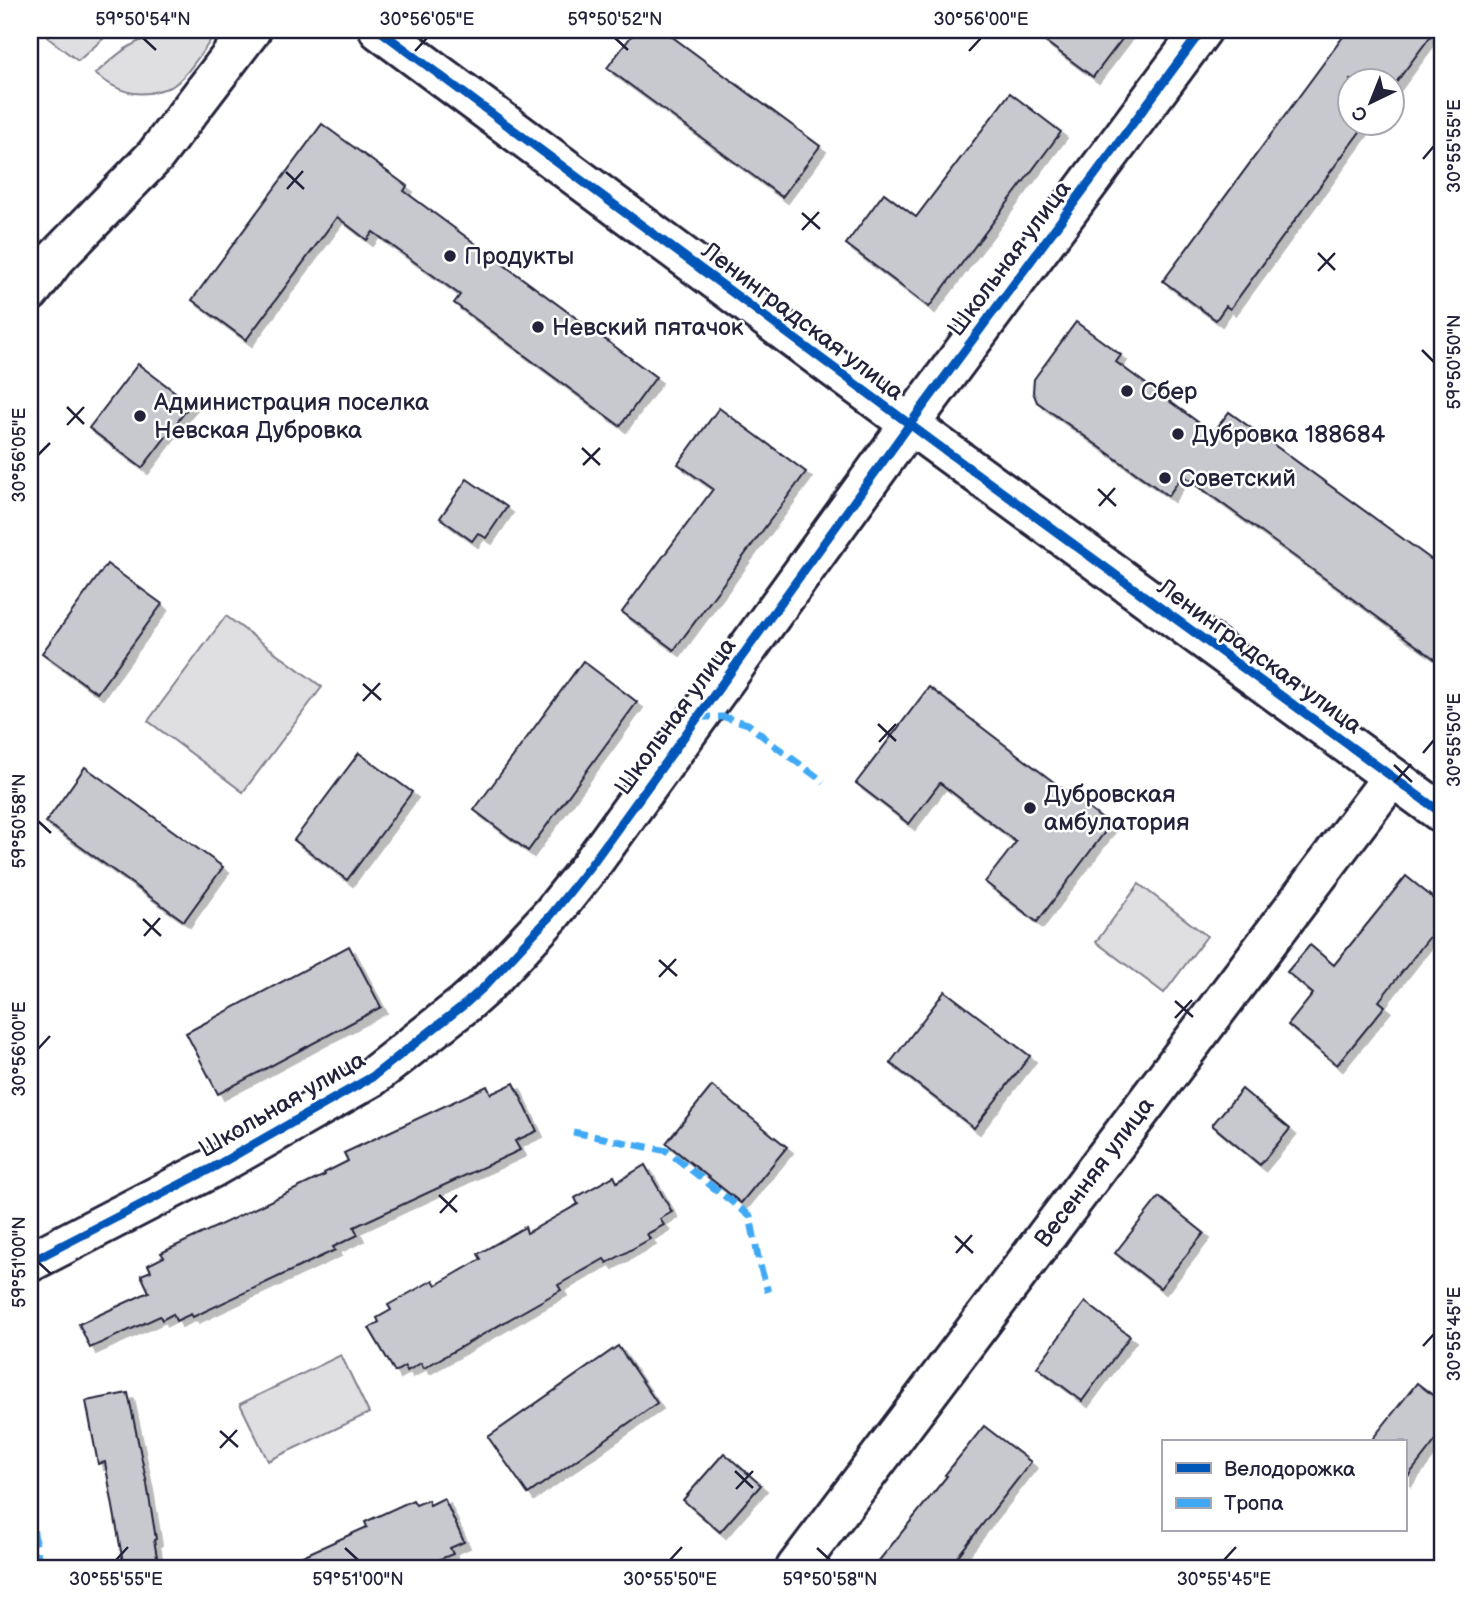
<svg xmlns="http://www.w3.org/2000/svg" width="1473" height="1598" font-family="'Balsamiq Sans',sans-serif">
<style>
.green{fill:#dfdfe2;stroke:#80808e;stroke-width:2}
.building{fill:#c8c8cf;stroke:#22223b;stroke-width:2;filter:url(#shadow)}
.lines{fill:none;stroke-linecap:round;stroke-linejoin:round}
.minor-casing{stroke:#22223b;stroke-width:44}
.minor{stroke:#fff;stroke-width:38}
.quiet{stroke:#3fa9f5;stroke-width:7;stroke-dasharray:14 7;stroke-linecap:butt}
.cycleway-casing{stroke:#fff;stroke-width:13}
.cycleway{stroke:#0057b8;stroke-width:9}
.ticks{fill:none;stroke:#22223b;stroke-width:2.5}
.poi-dot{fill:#22223b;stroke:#fff;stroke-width:2.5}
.labels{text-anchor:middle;stroke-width:5;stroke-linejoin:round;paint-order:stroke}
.poi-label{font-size:24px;fill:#22223b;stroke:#fff;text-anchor:start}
.street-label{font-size:24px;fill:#22223b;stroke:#fff}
.neatline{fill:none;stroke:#22223b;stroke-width:2.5}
.ticks-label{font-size:18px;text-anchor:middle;fill:#22223b}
</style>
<defs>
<filter id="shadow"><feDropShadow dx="6" dy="6" stdDeviation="0" flood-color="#0004"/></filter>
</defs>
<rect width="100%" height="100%" fill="#fff"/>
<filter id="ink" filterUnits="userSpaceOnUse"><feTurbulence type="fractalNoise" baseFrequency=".0143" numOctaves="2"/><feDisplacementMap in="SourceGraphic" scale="14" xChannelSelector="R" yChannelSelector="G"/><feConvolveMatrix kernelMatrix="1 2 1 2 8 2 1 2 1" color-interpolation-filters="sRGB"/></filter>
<g filter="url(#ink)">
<!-- green -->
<g class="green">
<path d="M46 30H113L78 61 48 38Z"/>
<path d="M161 34 214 36C203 50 186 78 171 87 168 88 164 89 161 90 135 99 116 90 95 74 119 53 129 42 161 34Z"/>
<path d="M226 616 322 687 243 792 148 721Z"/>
<path d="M1139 884 1207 936 1164 993 1096 942Z"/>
<path d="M341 1355 369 1413 268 1461 240 1404Z"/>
</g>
<!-- building -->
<g class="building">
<path d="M636 30H663L820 146 782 197 607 68Z"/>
<path d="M1030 30H1129L1093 77Z"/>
<path d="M1348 30H1435L1392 88V80H1350V122H1367L1230 309 1226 306 1216 320 1163 281Z"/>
<path d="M1010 93 1061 132 929 307 846 244 884 193 916 217Z"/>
<path d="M322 124 407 186 404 191 656 377 620 426 454 303 460 295 373 232 367 240 337 217 246 340 192 300Z"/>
<path d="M1076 322 1121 355 1116 362 1213 433 1229 412 1443 568V665L1183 475 1168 496 1037 402 1033 392 1034 379Z"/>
<path d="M138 364 191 404 142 468 89 428Z"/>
<path d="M719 408 806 472 674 650 622 612 713 489 678 464Z"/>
<path d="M467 479 507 507 486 538 478 533 472 541 440 518Z"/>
<path d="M107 564 162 604 97 693 42 653Z"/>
<path d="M583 661 637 702 528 851 474 810Z"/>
<path d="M929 687 1110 825 1037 922 985 882 1016 842 940 783 909 824 856 783Z"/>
<path d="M359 753 412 792 347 880 294 840Z"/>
<path d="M85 767 223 867 184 921 46 822Z"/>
<path d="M1406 876 1443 906V920L1379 1001 1385 1006 1337 1065 1288 1025 1313 994 1287 972 1310 945 1334 965Z"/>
<path d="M349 946 381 1007 218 1094 186 1033Z"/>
<path d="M945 991 1030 1056 974 1128 890 1063Z"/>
<path d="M514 1083 537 1131 515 1141 520 1150 354 1227 358 1235 333 1247 335 1250 193 1317 191 1314 176 1321 173 1314 162 1320 160 1316 90 1348 79 1324 149 1292 141 1275 151 1271 148 1265 164 1257 161 1253 325 1175 324 1173 348 1161 344 1153 487 1086 491 1094Z"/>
<path d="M712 1086 787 1147 741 1203 666 1143Z"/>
<path d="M1242 1089 1290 1129 1260 1165 1212 1125Z"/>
<path d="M645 1165 672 1212 660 1219 664 1225 647 1234 650 1239 607 1263 604 1259 558 1285 561 1290 424 1368 421 1363 407 1371 405 1366 395 1372 369 1328 379 1322 377 1318 391 1310 388 1305 433 1280 436 1285 481 1259 478 1254 525 1227 527 1233 578 1204 575 1198 614 1176 617 1182Z"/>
<path d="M1159 1197 1204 1233 1160 1288 1115 1253Z"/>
<path d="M1085 1302 1130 1336 1082 1401 1037 1367Z"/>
<path d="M618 1346 657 1403 528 1494 488 1437Z"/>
<path d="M1417 1383 1443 1403V1431L1405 1480V1442H1370Z"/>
<path d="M128 1393 147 1484 156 1539 154 1540 159 1568H124L105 1462 98 1464 86 1401Z"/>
<path d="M984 1426 1031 1462 954 1561 948 1568H873L947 1476 945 1475Z"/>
<path d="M724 1453 761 1485 720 1532 683 1500Z"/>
<path d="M444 1498 464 1542 450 1548 453 1554 440 1559 445 1568H276L367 1527 365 1522 413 1500 416 1505 428 1500 430 1505Z"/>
</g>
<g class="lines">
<!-- minor casing -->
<g class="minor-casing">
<g id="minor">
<path d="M379 30 935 443 1443 814"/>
<path d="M30 292 54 260 155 156 251 30"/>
<path d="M30 1262 214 1167 372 1077 465 1004 484 987 551 915 591 865 910 424 1202 30"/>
<path d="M796 1568 1392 777"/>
</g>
</g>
<!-- minor -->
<use href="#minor" class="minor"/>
<!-- quiet -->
<g class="quiet">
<path d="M697 717H724L748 724 771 743 824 782"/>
<path d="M573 1132 667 1151 750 1216 759 1262 768 1292"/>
<path d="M30 1510 40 1568"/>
</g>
<!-- cycleway casing -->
<g class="cycleway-casing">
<g id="cycleway">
<path d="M379 30 935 443 1443 814"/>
<path d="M30 1262 214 1167 372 1077 465 1004 484 987 551 915 591 865 910 424 1202 30"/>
</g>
</g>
<!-- cycleway -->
<use href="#cycleway" class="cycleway"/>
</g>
</g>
<!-- ticks -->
<path class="ticks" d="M143 38 156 50M615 38 628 50M415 51 427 38M969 51 981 38M1423 159 1434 146M286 172 304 189M287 189 303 171M802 213 820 229M802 230 819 212M1318 253 1335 270M1318 271 1335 253M1422 350 1434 362M67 407 84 424M67 425 84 407M582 448 600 465M38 455 50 443M583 465 600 448M1098 489 1116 506M1099 506 1115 488M363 684 381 700M363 701 380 683M878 724 896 741M879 742 896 724M1423 753 1434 740M1394 765 1412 782M1395 782 1411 764M38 821 51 833M143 919 161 936M144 936 160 918M659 960 677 976M659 977 676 959M1175 1001 1193 1017M1175 1018 1192 1000M38 1049 50 1036M439 1195 457 1212M440 1213 457 1195M955 1236 973 1253M956 1253 972 1235M38 1262 51 1274M1423 1346 1434 1334M220 1431 238 1447M220 1448 237 1430M735 1471 753 1488M736 1489 753 1471M345 1548 358 1560M817 1548 830 1560M116 1560 128 1547M670 1560 682 1547M1224 1560 1236 1547"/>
<!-- markers -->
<g class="poi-dot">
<circle cx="450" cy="256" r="7"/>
<circle cx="538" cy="327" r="7"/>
<circle cx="1127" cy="391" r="7"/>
<circle cx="140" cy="416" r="7"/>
<circle cx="1178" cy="434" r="7"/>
<circle cx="1165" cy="478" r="7"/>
<circle cx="1030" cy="808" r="7"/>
</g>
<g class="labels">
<!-- poi labels -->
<g class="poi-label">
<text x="464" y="264">Продукты</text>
<text x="552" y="335">Невский пятачок</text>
<text x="1141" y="399">Сбер</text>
<text x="154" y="410">Администрация поселка<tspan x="154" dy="28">Невская Дубровка</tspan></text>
<text x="1192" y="442">Дубровка 188684</text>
<text x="1179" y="486">Советский</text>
<text x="1044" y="802">Дубровская<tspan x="1044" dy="28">амбулатория</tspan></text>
</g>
<!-- street labels -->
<g class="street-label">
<text transform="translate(1009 258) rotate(-53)" y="8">Школьная улица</text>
<text transform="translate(803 321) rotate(37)" y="8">Ленинградская улица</text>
<text transform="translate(1260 656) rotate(36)" y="8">Ленинградская улица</text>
<text transform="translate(675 716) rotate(-54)" y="8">Школьная улица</text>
<text transform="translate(282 1104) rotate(-30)" y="8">Школьная улица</text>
<text transform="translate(1094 1172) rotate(-53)" y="8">Весенняя улица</text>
</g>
</g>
<!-- margin -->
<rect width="1473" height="1598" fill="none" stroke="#fff" stroke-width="77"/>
<!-- legend -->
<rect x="1162" y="1440" width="245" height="91" fill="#ffffff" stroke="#a7a7b1" stroke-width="2"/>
<rect x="1176" y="1463" width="35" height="10" fill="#0057b8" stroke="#a7a7b1" stroke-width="2"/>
<text x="1224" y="1476" font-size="21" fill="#22223b">Велодорожка</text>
<rect x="1176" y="1498" width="35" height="10" fill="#3fa9f5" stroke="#a7a7b1" stroke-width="2"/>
<text x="1224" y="1510" font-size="21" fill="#22223b">Тропа</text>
<!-- north arrow -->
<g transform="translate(1371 102) rotate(223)"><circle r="33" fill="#ffffff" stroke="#a7a7b1" stroke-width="2"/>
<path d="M0-5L12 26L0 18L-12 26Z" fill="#22223b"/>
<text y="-10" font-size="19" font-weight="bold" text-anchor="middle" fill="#22223b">С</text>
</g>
<rect x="38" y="38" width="1396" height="1522" class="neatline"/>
<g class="ticks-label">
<text x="143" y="25">59°50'54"N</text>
<text x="427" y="25">30°56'05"E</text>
<text x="615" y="25">59°50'52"N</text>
<text x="981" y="25">30°56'00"E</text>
<text transform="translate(1454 146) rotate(-90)" y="6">30°55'55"E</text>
<text transform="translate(1454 362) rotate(-90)" y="6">59°50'50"N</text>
<text transform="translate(19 455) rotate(-90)" y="6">30°56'05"E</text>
<text transform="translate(1454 740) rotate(-90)" y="6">30°55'50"E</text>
<text transform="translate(19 821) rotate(-90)" y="6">59°50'58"N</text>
<text transform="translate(19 1049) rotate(-90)" y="6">30°56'00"E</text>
<text transform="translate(19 1262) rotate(-90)" y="6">59°51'00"N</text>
<text transform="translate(1454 1334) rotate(-90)" y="6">30°55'45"E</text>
<text x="116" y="1585">30°55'55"E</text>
<text x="358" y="1585">59°51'00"N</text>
<text x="670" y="1585">30°55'50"E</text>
<text x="830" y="1585">59°50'58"N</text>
<text x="1224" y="1585">30°55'45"E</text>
</g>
</svg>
